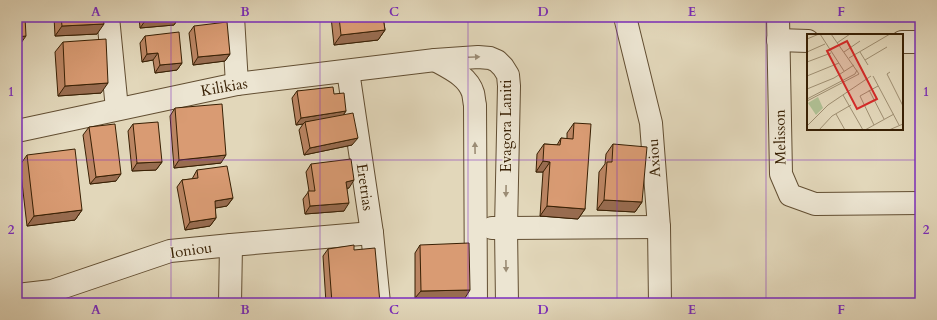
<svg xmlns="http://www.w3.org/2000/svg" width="937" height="320" font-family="Cardo,serif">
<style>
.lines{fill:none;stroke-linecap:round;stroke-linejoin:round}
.minor-casing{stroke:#624e32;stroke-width:24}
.minor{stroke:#ece5d2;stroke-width:22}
.wall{fill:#bb8563;stroke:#382004}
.shaded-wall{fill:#986c50;stroke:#382004}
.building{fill:#d99b73;stroke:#382004}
.oneway{fill:#9b8c75}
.grid{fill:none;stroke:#7b2cbf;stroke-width:1;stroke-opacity:0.55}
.labels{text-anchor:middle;stroke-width:3;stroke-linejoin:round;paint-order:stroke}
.street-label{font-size:15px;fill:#382004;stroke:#ece5d2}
.inset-road{fill:none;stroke:#9e8e71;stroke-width:1}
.view{fill:#d62828;fill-opacity:0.15;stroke:#d62828;stroke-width:2}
.inset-edge{fill:none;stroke:#382004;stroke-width:2}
.neatline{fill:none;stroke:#7b2cbf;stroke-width:1.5}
.grid-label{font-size:13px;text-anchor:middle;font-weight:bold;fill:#7b2cbf}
</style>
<rect width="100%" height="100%" fill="#e2d7ba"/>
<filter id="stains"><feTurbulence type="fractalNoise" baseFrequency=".005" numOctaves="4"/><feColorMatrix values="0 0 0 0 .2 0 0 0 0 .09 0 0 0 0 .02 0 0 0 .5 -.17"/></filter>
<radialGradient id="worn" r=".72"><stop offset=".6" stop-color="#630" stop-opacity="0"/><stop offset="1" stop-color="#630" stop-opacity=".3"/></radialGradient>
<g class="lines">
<!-- minor casing -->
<g class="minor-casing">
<g id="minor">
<path d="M108 17 117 109"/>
<path d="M233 17 237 84"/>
<path d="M625 17 651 123 659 227 660 303"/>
<path d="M778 17 781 174 790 195 815 204 920 203"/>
<path d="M778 40 808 41"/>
<path d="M902 42H920"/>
<path d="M435 60C449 68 468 76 473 93 474 97 474 101 475 105L476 303"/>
<path d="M348 71 372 233 379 303"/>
<path d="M17 131 237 84 435 60 478 57 490 58 497 61 503 67 508 75 509 86 506 228 507 303"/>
<path d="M492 228 659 227"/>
<path d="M17 295 52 291 170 251 231 245 372 233"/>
<path d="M230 303 231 245"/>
</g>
</g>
<!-- minor -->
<use href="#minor" class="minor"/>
</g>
<!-- wall -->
<g class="wall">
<path d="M54 17H103L97 34 55 36Z"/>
<path d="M139 17H179L174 25 140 28Z"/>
<path d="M331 17H383L385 30 378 40 334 45Z"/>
<path d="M194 26 230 54 225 61 193 65 189 33Z"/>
<path d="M145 36 182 63 177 70 155 73 153 60 142 62 140 43Z"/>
<path d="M63 42 101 93 58 96 55 52Z"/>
<path d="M297 91 334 94 346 111 343 115 352 145 304 155 299 130 303 124 296 125 292 98Z"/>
<path d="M175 108 221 163 174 168 170 116Z"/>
<path d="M574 123 585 209 578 219 540 216 543 172H536L537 154 544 144 557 145 561 138 567 139V133Z"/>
<path d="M133 124 162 162 156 170 132 171 128 131Z"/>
<path d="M89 127 116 181 90 184 83 135Z"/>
<path d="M613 144 642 202 635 212 597 210 599 172 605 164 606 154Z"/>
<path d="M27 155 82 210 75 220 27 226 20 165Z"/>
<path d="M311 164 349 188H347L344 211 305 214 303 199 309 191 306 172Z"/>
<path d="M197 170 233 198 227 206 215 208 216 218 210 226 185 230 177 187 182 180 192 179Z"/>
<path d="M420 245 465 298H415V253Z"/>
<path d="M328 249 354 250 380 303H326L323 256Z"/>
</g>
<!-- shaded-wall -->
<g class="shaded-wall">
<path d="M179 17 174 25 140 28 145 21Z"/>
<path d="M104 24 97 34 55 36 62 26Z"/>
<path d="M385 30 378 40 334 45 341 35Z"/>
<path d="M26 36 21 43 17 44V37Z"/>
<path d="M158 53 153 60 142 62 147 54Z"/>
<path d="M230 54 225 61 193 65 198 57Z"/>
<path d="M182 63 177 70 155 73 160 65Z"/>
<path d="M108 83 101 93 58 96 65 86Z"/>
<path d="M346 111 341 118 305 122 303 124 296 125 301 118Z"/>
<path d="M358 138 352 145 304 155 310 148Z"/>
<path d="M226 155 221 163 174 168 179 160Z"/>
<path d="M543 161 550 162 543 172H536Z"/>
<path d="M162 162 156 170 132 171 137 163Z"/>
<path d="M121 174 116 181 90 184 96 177Z"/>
<path d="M354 180 349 188 340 189 346 182Z"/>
<path d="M233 198 227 206 210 209 215 201Z"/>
<path d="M604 200 642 202 635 212 597 210Z"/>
<path d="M349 203 344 211 305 214 310 206Z"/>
<path d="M547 206 585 209 578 219 540 216Z"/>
<path d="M82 210 75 220 27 226 34 216Z"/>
<path d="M216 218 210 226 185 230 190 222Z"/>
<path d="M470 290 465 298H415L421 291Z"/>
</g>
<!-- building -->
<g class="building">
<path d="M17 17H25L26 36 17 37Z"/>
<path d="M61 17H103L104 24 62 26Z"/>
<path d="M145 17H179L145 21Z"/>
<path d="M339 17H383L385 30 341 35Z"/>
<path d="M227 22 230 54 198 57 194 26Z"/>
<path d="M179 32 182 63 160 65 158 53 147 54 145 36Z"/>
<path d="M106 39 108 83 65 86 63 42Z"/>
<path d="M333 87 334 94 344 93 346 111 301 118 297 91Z"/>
<path d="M222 104 226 155 179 160 175 108Z"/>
<path d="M353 113 358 138 310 148 305 122Z"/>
<path d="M158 122 162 162 137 163 133 124Z"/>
<path d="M574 123 591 124 585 209 547 206 550 162 543 161 544 144 560 145 561 138 573 139Z"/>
<path d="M115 124 121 174 96 177 89 127Z"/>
<path d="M613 144 647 147 642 202 604 200 607 162H612Z"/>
<path d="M75 149 82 210 34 216 27 155Z"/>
<path d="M351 159 354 180 346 182 349 203 310 206 308 191H315L311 164Z"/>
<path d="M227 166 233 198 215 201 216 218 190 222 182 180 198 178 197 170Z"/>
<path d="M469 243 470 290 421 291 420 245Z"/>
<path d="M354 245V250L375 248 380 303H332L328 249Z"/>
</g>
<!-- one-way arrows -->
<defs><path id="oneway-solid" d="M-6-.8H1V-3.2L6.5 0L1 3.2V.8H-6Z"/></defs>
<g class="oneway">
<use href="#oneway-solid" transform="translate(474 57) rotate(-3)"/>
<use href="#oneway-solid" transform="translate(475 148) rotate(-91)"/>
<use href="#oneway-solid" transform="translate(506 191) rotate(91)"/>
<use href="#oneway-solid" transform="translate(506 266) rotate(89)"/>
</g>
<!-- grid -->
<path class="grid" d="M171 17V303M320 17V303M468 17V303M617 17V303M766 17V303M17 160H920"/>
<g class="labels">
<!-- street labels -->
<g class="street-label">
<text transform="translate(224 87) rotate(-10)" y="5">Kilikias</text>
<text transform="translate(506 126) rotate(-90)" y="5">Evagora Laniti</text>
<text transform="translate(780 137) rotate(-91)" y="5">Melisson</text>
<text transform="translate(654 158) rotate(-94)" y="5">Axiou</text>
<text transform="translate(365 187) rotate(82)" y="5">Eretrias</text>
<text transform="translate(191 250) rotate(-8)" y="5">Ioniou</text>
</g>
</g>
<!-- overview -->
<g transform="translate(807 34)">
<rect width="96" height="96" fill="#e2d7ba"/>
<path d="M11 63 16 74 9 81 1 69Z" fill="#afbf93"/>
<path class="inset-road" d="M13 0 37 37M0 5 12 0M30 9 43 0M0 18 18 10M37 18 53 7M53 18 61 31M42 24 83 0M58 26 80 13M0 28 24 19M83 38 80 40 96 72M0 42 32 29M66 42 92 91M0 55 27 44 47 31M62 56 77 85M36 61 56 96M0 65 48 40 50 36M0 67 52 40 24 0M29 80 38 96M67 91 53 62 71 52M0 92 21 71 64 42M12 96 25 82 44 71M58 96 87 80M82 96 96 90"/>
<path class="view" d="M40 7 70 65 50 75 20 17Z"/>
<rect width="96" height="96" class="inset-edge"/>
</g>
<!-- margin -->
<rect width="937" height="320" fill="none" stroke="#e2d7ba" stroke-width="44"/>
<rect x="22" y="22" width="893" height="276" class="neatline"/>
<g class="grid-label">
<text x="96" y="16">A</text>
<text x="245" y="16">B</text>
<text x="394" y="16">C</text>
<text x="543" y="16">D</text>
<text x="692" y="16">E</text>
<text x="841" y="16">F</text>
<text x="11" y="96">1</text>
<text x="926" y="96">1</text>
<text x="11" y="234">2</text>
<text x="926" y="234">2</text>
<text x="96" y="314">A</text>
<text x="245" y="314">B</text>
<text x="394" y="314">C</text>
<text x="543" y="314">D</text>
<text x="692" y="314">E</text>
<text x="841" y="314">F</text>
</g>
<rect width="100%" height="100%" filter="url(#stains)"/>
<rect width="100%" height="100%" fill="url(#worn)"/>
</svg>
